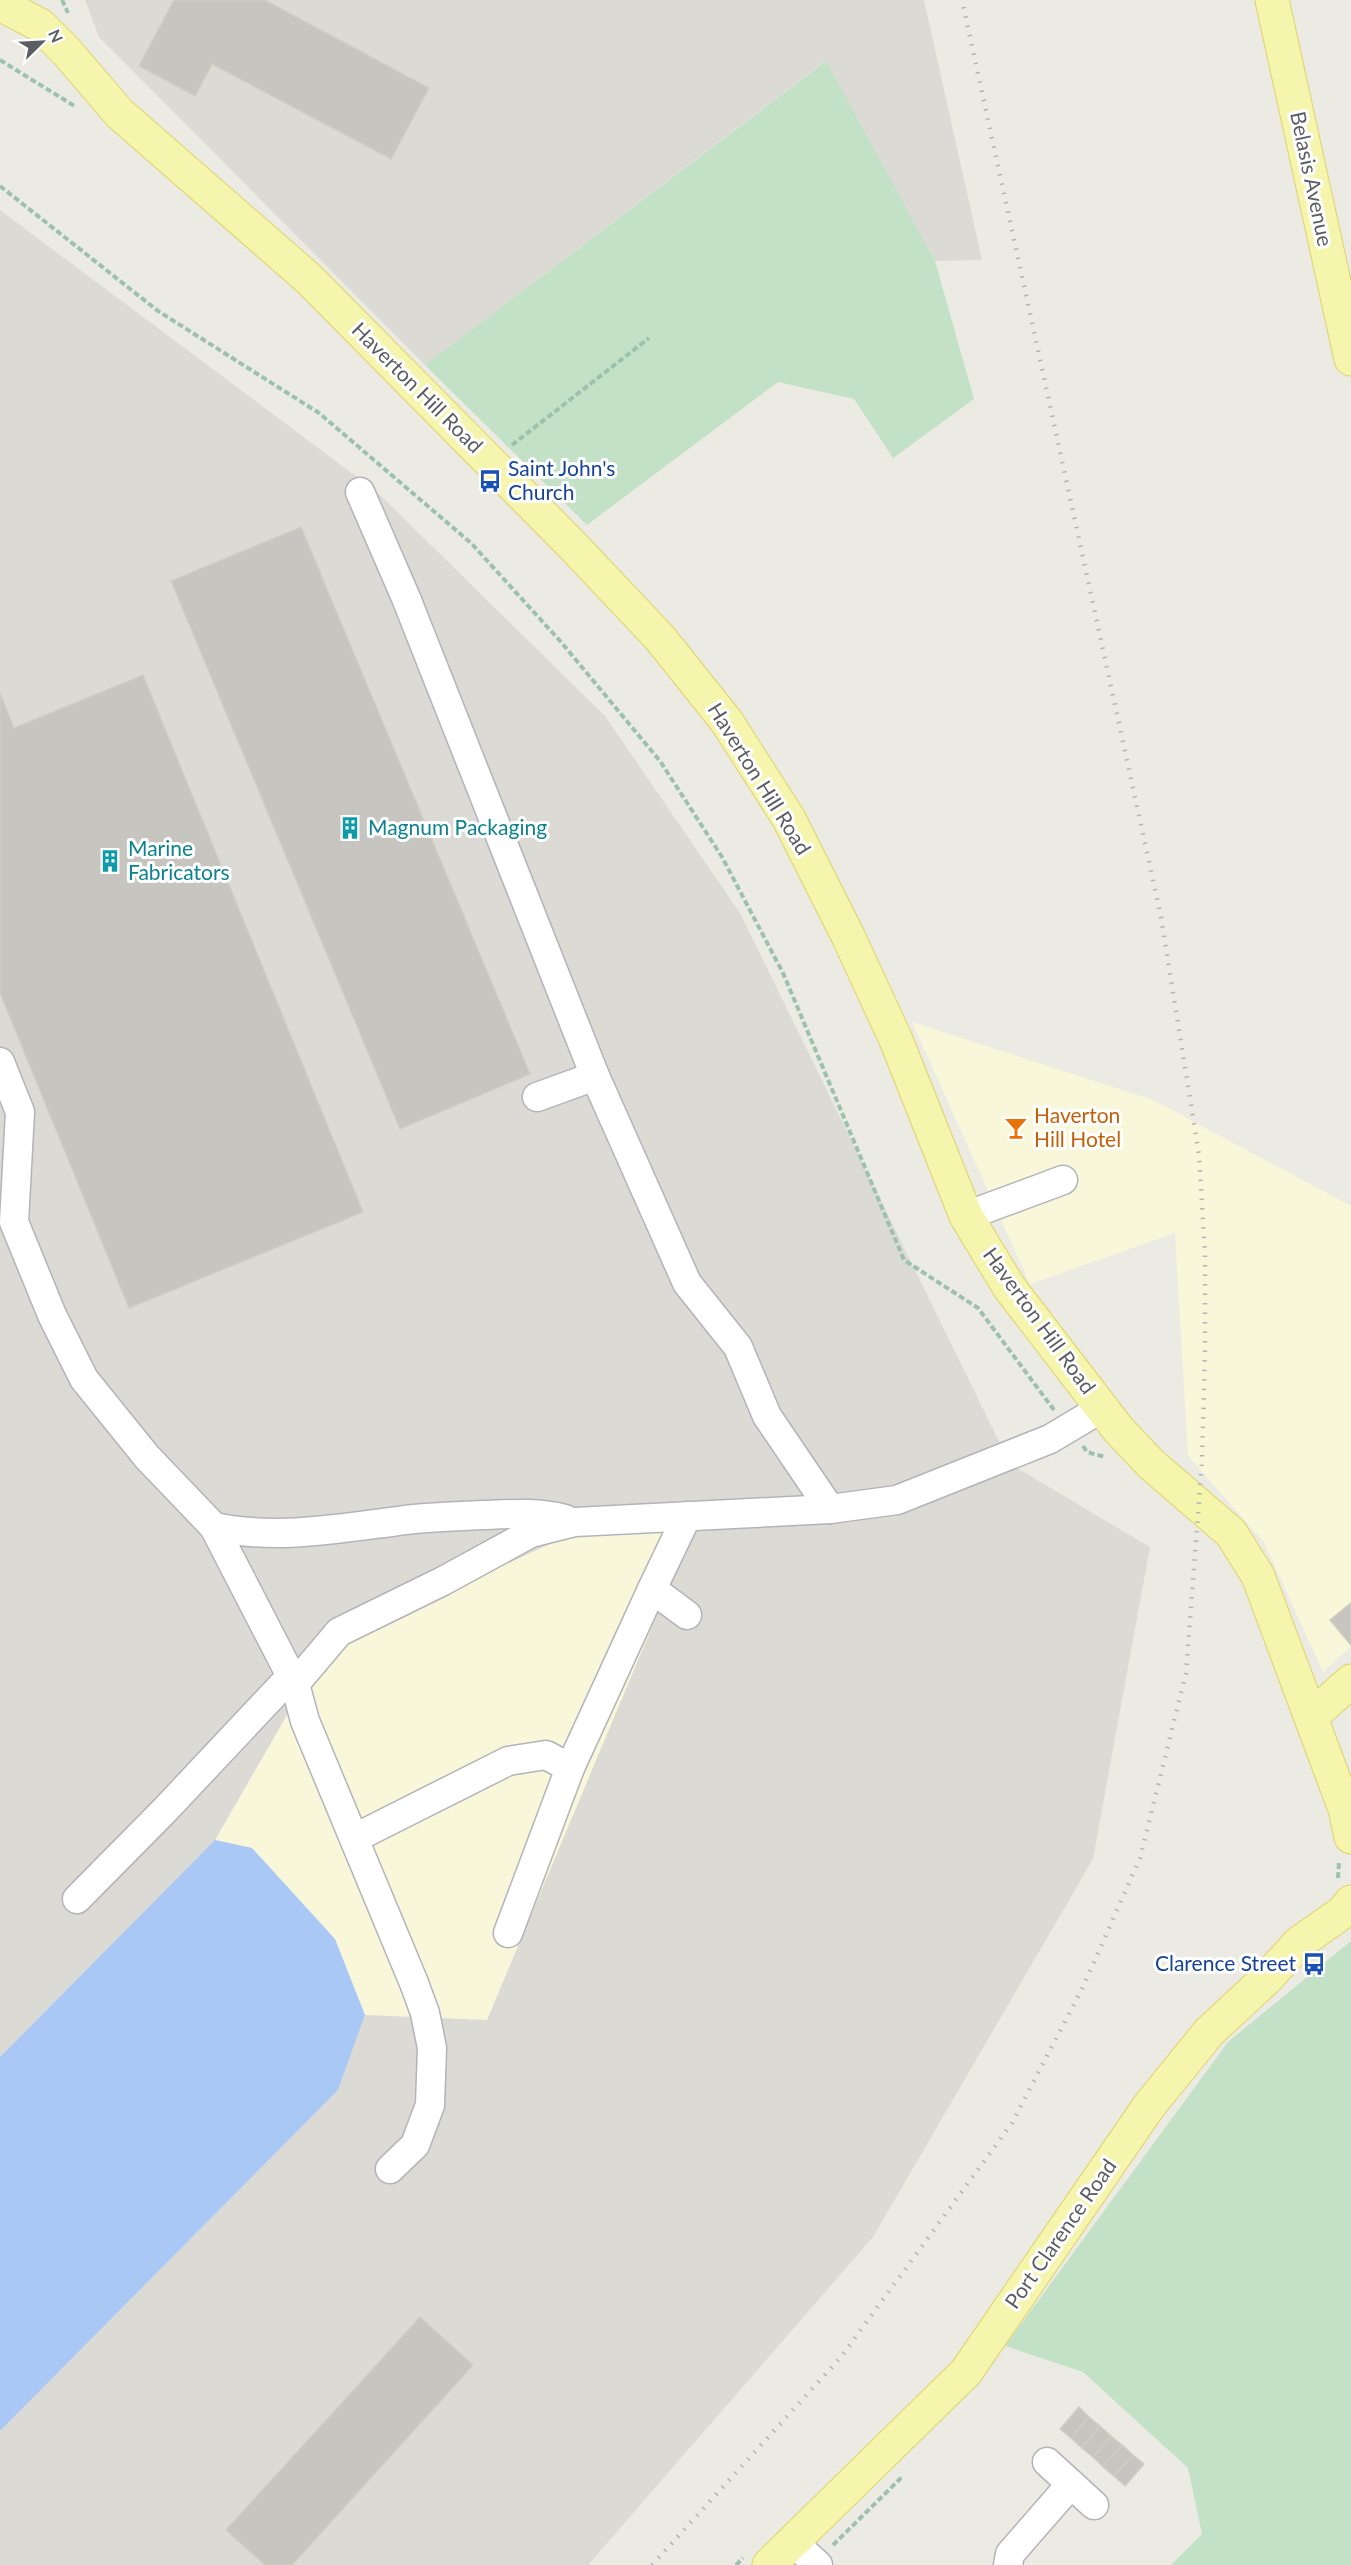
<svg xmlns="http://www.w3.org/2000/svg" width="1351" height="2565" font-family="Lato,sans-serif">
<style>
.commercial{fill:#f9f7da}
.industrial{fill:#dbdad5}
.green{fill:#c2e1c7}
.water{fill:#aac8f5}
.building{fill:#c7c5c0;stroke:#d0cec2;stroke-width:1.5}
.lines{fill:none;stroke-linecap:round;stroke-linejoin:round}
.minor-casing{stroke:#b3b4b9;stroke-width:31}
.major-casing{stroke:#e0d267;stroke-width:35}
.path{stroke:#9cc1ac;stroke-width:4;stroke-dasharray:6 3;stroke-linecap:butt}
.minor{stroke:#fff;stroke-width:28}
.major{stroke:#f5f5ae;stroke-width:33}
.rail{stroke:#b3b4b4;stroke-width:4.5;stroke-dasharray:1.5 8;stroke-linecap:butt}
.labels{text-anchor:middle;stroke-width:6;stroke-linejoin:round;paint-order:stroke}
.street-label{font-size:21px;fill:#5b5d62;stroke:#fff}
.transit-label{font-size:21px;fill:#164399;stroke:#fff;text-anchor:start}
.culture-label{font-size:21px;fill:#0d838f;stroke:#fff;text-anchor:start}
.food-label{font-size:21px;fill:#c56008;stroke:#fff;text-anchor:start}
</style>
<rect width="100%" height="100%" fill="#ecebe3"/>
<!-- commercial -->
<g class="commercial">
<path d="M912 1022 1153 1100 1351 1206V1646L1323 1672 1264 1542 1188 1456 1175 1233 1030 1284Z"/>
<path d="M591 1525 695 1526 487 2021 365 2015 335 1939 252 1848 215 1840 326 1647Z"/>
</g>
<!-- industrial -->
<g class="industrial">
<path d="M85 0H924L982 260 935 261 825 61 425 365 99 37Z"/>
<path d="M0 210 377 492 605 716 740 913 1010 1464 1150 1547 1093 1859 873 2237 588 2565H0V2431L338 2090 365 2015 487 2020 694 1527 591 1525 326 1647 215 1840 0 2057Z"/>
</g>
<!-- green -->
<g class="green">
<path d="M826 61 935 261 974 399 893 458 854 399 778 382 587 525 425 365Z"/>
<path d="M1351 1941V2565H1171L1202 2534 1188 2468 1083 2372 1005 2346 1228 2042Z"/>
</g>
<!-- water -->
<path class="water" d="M215 1840 252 1848 335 1939 365 2015 338 2090 0 2431V2057Z"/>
<!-- building -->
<g class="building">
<path d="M174 0H265L429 88 391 159 212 64 195 96 139 66Z"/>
<path d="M301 527 530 1074 400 1129 171 581Z"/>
<path d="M143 675 363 1212 129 1308 0 993V693L14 728Z"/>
<path d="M1351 1603V1645L1330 1620Z"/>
<path d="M420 2317 473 2365 292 2565H265L226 2530Z"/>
<path d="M1079 2407 1089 2417 1071 2438 1060 2429Z"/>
<path d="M1089 2417 1100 2426 1082 2448 1071 2438Z"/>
<path d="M1100 2426 1111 2436 1093 2457 1082 2448Z"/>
<path d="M1111 2436 1122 2445 1103 2467 1093 2457Z"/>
<path d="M1122 2445 1133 2455 1114 2476 1103 2467Z"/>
<path d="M1133 2455 1144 2464 1125 2486 1114 2476Z"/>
</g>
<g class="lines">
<!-- minor casing -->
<g class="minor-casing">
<g id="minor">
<path d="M360 492 406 598 595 1076"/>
<path d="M0 1062 20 1112 14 1222 52 1315 84 1379 147 1457 214 1527 295 1684"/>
<path d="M537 1097 595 1076 687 1283 738 1347 767 1416 830 1509"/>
<path d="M966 1216 1063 1180"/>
<path d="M214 1527C281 1541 347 1527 414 1519 437 1517 460 1516 483 1515 510 1514 538 1512 565 1519"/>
<path d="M687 1615 652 1589 687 1516"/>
<path d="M355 1838 508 1761 546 1755 570 1768"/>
<path d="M77 1899 165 1810 291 1676"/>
<path d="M508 1933 570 1768 652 1589"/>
<path d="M390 2169 415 2145 430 2105 432 2048 425 2013 414 1983 305 1721 295 1684 339 1632 443 1581 531 1533 575 1522 830 1509 897 1500 1050 1439 1102 1408"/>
<path d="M1047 2462 1094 2505"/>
<path d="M793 2542 818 2565"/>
<path d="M1008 2565 1010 2554 1071 2484"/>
</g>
</g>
<!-- major casing -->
<g class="major-casing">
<g id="major">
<path d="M1272 0 1351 359"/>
<path d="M0 4 40 25 67 52 119 113 309 279 573 546 660 638 727 722 789 819 848 936 896 1040 966 1216 1009 1287 1118 1429 1151 1464 1231 1533 1258 1576 1345 1809 1351 1837"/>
<path d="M1311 1717 1351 1681"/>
<path d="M769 2565 966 2372 1149 2106 1209 2032 1266 1979 1299 1943 1343 1912 1351 1902"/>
</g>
</g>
<!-- path -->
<g class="path">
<path d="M62 0 68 13"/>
<path d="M0 60 76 107"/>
<path d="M0 186 158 311 319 413 471 543 561 642 660 761 722 857 783 973 904 1260 978 1308 1054 1410"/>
<path d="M512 445 649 338"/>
<path d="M1083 1446 1087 1452 1105 1457"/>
<path d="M1338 1878 1339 1861"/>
<path d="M833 2545 900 2479 898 2476"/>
<path d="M736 2565 743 2558"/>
</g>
<!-- minor -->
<use href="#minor" class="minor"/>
<!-- major -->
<use href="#major" class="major"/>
<!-- rail -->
<path class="rail" d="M652 2565 841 2357 1012 2123 1083 1987 1140 1858 1186 1673 1202 1462 1205 1353V1254L1199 1155 1161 917 962 0"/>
</g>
<!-- icons -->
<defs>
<g id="bus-bare" transform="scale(1.8)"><path d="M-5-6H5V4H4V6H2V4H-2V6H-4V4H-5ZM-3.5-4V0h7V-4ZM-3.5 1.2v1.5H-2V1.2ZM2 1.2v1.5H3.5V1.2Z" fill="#1a4fb4" stroke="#fff" stroke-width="2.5" paint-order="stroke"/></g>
<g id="building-bare" transform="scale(1.8)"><path d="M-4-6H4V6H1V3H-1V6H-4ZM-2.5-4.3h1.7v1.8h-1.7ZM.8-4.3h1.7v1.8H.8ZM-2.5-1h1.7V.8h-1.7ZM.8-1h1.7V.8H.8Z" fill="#0f9aa8" stroke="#fff" stroke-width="2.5" paint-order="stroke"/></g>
<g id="bar-bare" transform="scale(1.8)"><path d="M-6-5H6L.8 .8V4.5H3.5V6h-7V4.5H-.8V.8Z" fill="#e8710a" stroke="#fff" stroke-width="2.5" paint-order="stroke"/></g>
</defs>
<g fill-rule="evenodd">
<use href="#bus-bare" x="490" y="481"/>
<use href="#building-bare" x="350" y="828"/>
<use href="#building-bare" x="110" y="861"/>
<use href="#bar-bare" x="1016" y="1128"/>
<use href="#bus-bare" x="1314" y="1964"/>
</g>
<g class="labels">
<!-- street labels -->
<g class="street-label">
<text transform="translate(1311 179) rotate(78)" y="7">Belasis Avenue</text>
<text transform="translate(417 388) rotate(45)" y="7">Haverton Hill Road</text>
<text transform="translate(759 779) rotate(58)" y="7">Haverton Hill Road</text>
<text transform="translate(1039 1321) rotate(54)" y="7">Haverton Hill Road</text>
<text transform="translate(1061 2234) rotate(-55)" y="7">Port Clarence Road</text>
</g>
<!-- transit labels -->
<g class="transit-label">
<text x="508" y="476">Saint John's<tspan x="508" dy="24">Church</tspan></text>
<text x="1296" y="1971" text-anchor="end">Clarence Street</text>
</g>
<!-- culture labels -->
<g class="culture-label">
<text x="368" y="835">Magnum Packaging</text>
<text x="128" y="856">Marine<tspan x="128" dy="24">Fabricators</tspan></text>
</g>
<!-- food labels -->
<g class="food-label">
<text x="1034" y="1123">Haverton<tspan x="1034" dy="24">Hill Hotel</tspan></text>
</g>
</g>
<!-- north arrow -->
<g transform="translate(42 42) rotate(66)" stroke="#ffffff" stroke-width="4.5" paint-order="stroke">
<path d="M0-4.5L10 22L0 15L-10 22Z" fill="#5b5d62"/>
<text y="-9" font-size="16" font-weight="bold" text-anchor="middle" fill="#5b5d62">N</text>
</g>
</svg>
